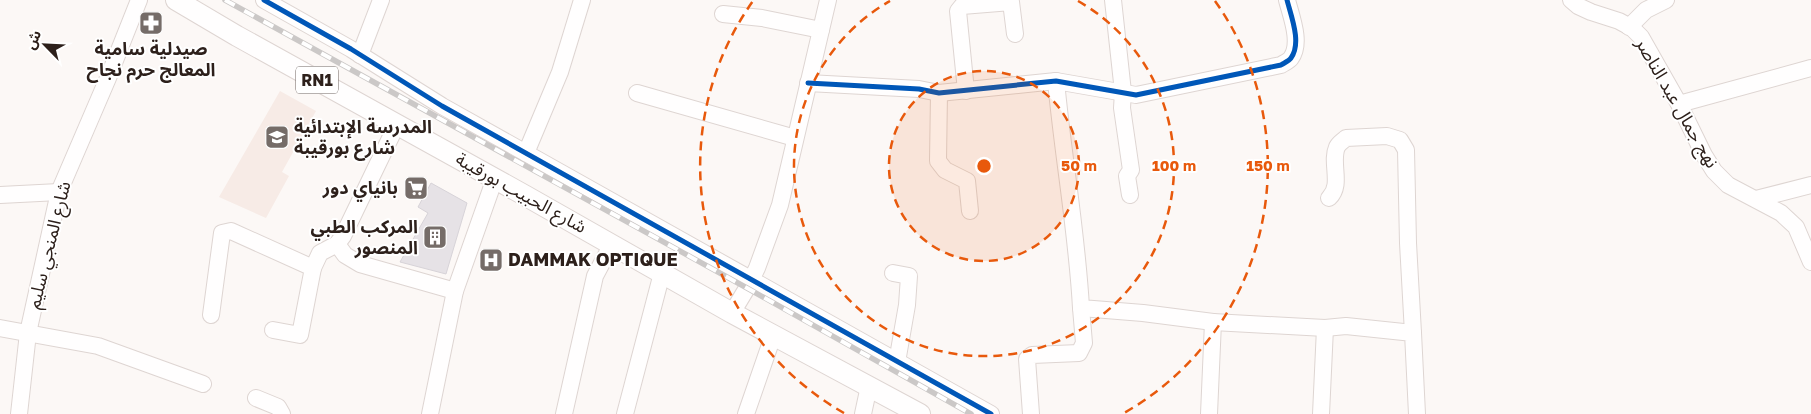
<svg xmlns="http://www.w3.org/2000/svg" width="1811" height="414" font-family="'Golos Text','Noto Sans Arabic',sans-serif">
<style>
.built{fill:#f7ebe6}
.building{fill:#e6e2e6;stroke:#d7d3d8}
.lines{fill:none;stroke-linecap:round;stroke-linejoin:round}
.minor-casing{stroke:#ded5d2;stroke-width:18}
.major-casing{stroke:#ded5d2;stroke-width:22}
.minor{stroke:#fffefe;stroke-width:16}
.major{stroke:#fffefe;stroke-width:20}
.rail-casing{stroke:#cbc8c7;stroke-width:5.5}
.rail{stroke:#fff;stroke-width:4;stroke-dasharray:11;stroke-linecap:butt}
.cycleway-casing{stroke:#fff;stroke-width:8}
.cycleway{stroke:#0057b8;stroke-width:5}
.ring{fill:none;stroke:#e8590c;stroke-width:2.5;stroke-dasharray:9 6}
.labels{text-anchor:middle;stroke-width:4;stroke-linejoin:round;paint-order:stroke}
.shield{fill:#fff;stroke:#6c635f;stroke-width:1}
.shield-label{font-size:16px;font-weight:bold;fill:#2d201b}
.poi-label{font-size:18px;font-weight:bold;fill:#2d201b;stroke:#fff;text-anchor:start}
.street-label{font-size:18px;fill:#2d201b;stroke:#fff}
.centre{fill:#e8590c;stroke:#fff;stroke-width:2.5}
.ring-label{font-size:15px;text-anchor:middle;font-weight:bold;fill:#e8590c;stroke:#fff;stroke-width:4;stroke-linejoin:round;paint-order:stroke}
</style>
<rect width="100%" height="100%" fill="#fcf8f6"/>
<!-- built -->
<path class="built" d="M280 91 316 111 282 172 289 176 266 218 219 197Z"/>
<!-- building -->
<path class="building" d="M431 183 467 203 446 274 400 262 428 213 418 207Z"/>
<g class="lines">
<!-- minor casing -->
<g class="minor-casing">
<g id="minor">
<path d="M264 0 351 49 442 106 991 414"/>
<path d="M1113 0 1123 92 1122 108 1131 170 1127 176 1130 195"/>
<path d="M1571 0 1578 6 1591 12 1619 21 1632 28 1641 37 1679 104 1704 155 1714 171 1728 185 1781 213 1796 227 1811 262"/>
<path d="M723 14 762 18 821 30"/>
<path d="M1629 27 1646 10 1666 0"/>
<path d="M360 55 381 0"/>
<path d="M1056 81C1063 157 1077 232 1081 308L1143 313 1213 322"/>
<path d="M808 83 919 89 939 93 1056 81 1136 95 1281 65C1284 63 1289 61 1291 58 1302 43 1291 16 1287 0"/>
<path d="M966 91 958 11 962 6 1011 2 1015 34"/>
<path d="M637 93 795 138"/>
<path d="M939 93 938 161 945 170 967 181 970 211"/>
<path d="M1679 104 1811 68"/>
<path d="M526 153 560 72 582 0"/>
<path d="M0 195 59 192"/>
<path d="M1329 198C1343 185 1330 163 1337 147 1339 143 1343 141 1346 138L1387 136 1400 140 1406 150 1408 243 1413 333"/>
<path d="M1756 199 1811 185"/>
<path d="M337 244 345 255 360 264 455 291"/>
<path d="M893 273 909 276 907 305 897 362"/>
<path d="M732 313 747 288 757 268 780 205 828 0"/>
<path d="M211 315 222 233 231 231 313 268 320 253 337 244 343 236 397 124"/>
<path d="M0 328 98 346 203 384"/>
<path d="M273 330 300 335 313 268"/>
<path d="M256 398 278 407 282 414"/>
<path d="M19 414 28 333 59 192 108 78 139 0"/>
<path d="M430 414 455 291 495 178"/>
<path d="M564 414 595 276 612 244"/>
<path d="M625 414 662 273"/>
<path d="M746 414 773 336"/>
<path d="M863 414 869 386"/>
<path d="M1031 414 1027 359 1032 355 1079 353 1084 343 1081 308"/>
<path d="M1209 414 1213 322 1325 328 1346 326 1413 333 1417 414"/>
<path d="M1321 414 1325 328"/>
</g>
</g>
<!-- major casing -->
<g class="major-casing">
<path id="major" d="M176 0 237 36 526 196 732 313 920 414"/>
</g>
<!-- minor -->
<use href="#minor" class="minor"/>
<!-- major -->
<use href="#major" class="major"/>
<!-- rail casing -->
<g class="rail-casing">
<path id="rail" d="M225 0 747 288 971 414"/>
</g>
<!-- rail -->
<use href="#rail" class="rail"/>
<!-- cycleway casing -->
<g class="cycleway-casing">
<g id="cycleway">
<path d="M264 0 351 49 442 106 991 414"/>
<path d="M808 83 919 89 939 93 1056 81 1136 95 1281 65C1284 63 1289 61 1291 58 1302 43 1291 16 1287 0"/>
</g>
</g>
<!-- cycleway -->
<use href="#cycleway" class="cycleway"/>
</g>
<!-- distance rings -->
<circle cx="984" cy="166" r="95" fill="#e8590c" fill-opacity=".12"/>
<g class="ring">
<circle cx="984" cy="166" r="95"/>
<path d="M1078 1A190 190 0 1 1 890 1"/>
<path d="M844 413A284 284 0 0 1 753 1M1215 1A284 284 0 0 1 1124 413"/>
</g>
<!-- icons -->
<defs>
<g id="pharmacy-square" transform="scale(1.25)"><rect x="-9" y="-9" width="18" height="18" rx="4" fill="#756c68" stroke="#fff"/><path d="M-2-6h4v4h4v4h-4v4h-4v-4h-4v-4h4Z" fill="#fff"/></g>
<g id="school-square" transform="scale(1.25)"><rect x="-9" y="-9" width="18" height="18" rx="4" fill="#756c68" stroke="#fff"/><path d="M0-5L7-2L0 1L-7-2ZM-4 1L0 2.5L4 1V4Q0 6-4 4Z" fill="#fff"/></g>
<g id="supermarket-square" transform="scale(1.25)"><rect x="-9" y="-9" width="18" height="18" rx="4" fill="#756c68" stroke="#fff"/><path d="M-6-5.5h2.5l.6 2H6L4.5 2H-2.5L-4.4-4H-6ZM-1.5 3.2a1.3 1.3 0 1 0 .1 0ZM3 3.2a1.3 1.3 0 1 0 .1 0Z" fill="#fff"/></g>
<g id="building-square" transform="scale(1.25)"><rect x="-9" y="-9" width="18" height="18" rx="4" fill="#756c68" stroke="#fff"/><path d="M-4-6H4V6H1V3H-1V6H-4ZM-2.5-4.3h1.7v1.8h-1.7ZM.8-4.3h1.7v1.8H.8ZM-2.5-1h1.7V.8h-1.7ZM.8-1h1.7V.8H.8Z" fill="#fff"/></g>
<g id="hospital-square" transform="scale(1.25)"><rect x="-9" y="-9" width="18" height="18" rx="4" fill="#756c68" stroke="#fff"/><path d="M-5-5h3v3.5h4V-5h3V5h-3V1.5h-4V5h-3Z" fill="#fff"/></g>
</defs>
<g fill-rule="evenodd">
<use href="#pharmacy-square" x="151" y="23"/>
<use href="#school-square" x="277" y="137"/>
<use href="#supermarket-square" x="416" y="188"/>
<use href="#building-square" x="435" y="237"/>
<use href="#hospital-square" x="491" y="260"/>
</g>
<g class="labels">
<!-- shield labels -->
<rect class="shield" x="296" y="66.5" width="42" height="27" rx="4"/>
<g class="shield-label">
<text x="317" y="86">RN1</text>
</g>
<!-- poi labels -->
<g class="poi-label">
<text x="151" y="55" text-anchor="middle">صيدلية سامية<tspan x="151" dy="21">المعالج حرم نجاح</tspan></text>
<text x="294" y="133">المدرسة الإبتدائية<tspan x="294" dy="21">شارع بورقيبة</tspan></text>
<text x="398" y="194" text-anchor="end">بانياي دور</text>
<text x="418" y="233" text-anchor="end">المركب الطبي<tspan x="418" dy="21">المنصور</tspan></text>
<text x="508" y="266">DAMMAK OPTIQUE</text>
</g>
<!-- street labels -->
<g class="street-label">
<text transform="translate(1677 103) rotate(60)" y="6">نهج جمال عبد الناصر</text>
<text transform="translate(521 193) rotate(29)" y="6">شارع الحبيب بورقيبة</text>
<text transform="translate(49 245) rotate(-76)" y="6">شارع المنجي سليم</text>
</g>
</g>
<circle cx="984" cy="166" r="8" class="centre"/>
<g class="ring-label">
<text x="1079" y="171">50 m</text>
<text x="1174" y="171">100 m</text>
<text x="1268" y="171">150 m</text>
</g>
<!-- north arrow -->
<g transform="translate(45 45) rotate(294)" stroke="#ffffff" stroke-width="4" paint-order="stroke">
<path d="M0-4L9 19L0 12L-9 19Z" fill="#2d201b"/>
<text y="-8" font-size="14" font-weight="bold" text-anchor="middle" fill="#2d201b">ش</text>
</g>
</svg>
